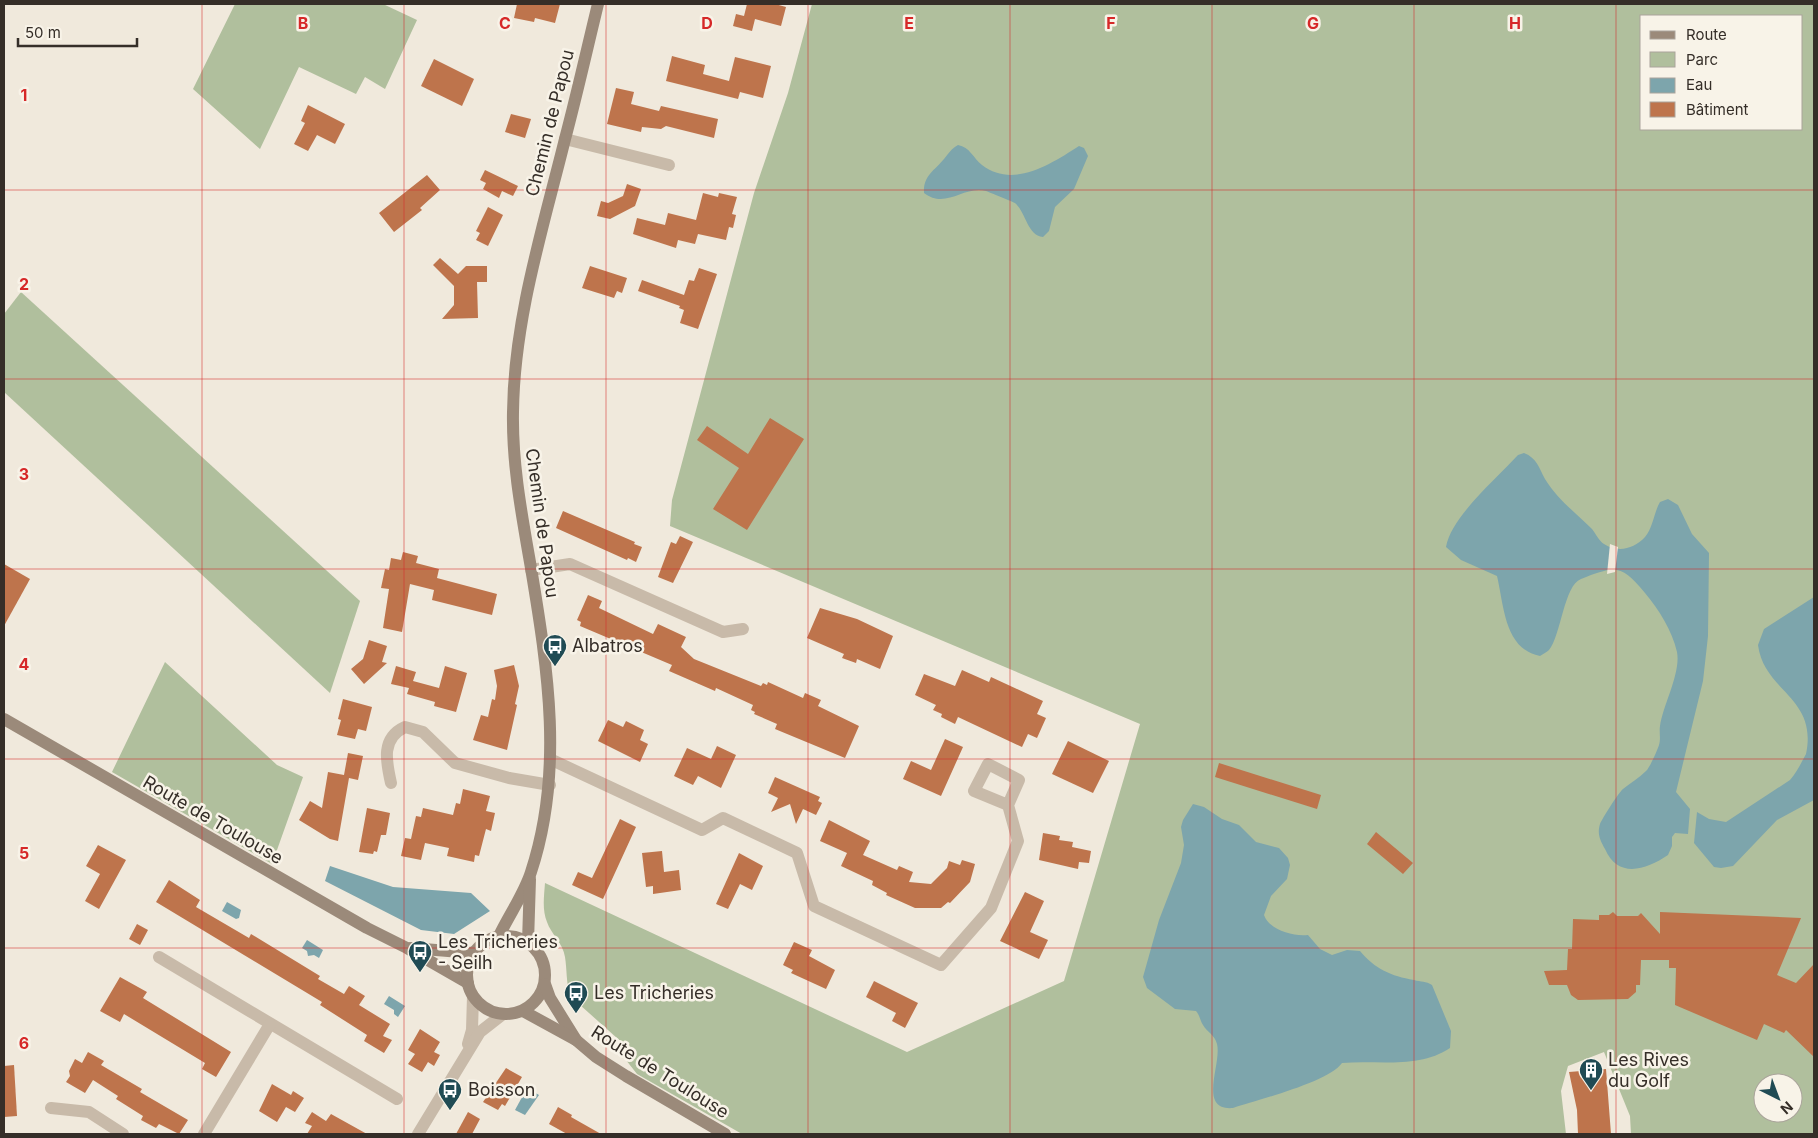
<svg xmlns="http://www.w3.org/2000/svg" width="1818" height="1138" font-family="Inter,sans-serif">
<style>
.green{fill:#b0bf9d;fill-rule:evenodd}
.water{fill:#7da5ac}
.pier{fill:#f0e9dc}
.building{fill:#be744c}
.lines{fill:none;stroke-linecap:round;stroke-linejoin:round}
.street{stroke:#c8baa9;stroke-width:12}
.secondary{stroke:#9b8a7a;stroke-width:12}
.grid{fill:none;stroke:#d62828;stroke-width:1;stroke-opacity:0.55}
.labels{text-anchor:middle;stroke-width:5;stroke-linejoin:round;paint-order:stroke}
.street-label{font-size:18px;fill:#352e28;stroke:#f8f3e8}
.poi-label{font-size:18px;fill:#352e28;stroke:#f8f3e8;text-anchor:start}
.grid-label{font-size:16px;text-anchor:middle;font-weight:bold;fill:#d62828;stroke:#f8f3e8;stroke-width:5;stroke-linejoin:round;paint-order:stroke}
</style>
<rect width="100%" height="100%" fill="#f0e9dc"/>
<!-- green -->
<g class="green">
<path d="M235 4H383L417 20 385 89 365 77 356 94 299 67 260 149 193 89Z"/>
<path d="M812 4H1814V1134H1631L1630 1116 1604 1052 1568 1066 1561 1091 1566 1134H742L637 1074 622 1055 627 1047 570 996C566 982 567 970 565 957 563 943 551 934 547 922 542 910 544 896 545 883L907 1052 1064 981 1140 724 670 526 672 500 754 193 788 93ZM1642 16H1802V129H1642ZM1763 1083H1793V1113H1763Z"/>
<path d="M21 292 360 601 330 693 4 392V314Z"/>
<path d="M165 662 277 765 303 777 272 864 112 772Z"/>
</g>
<!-- water -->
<g class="water">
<path d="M958 145C970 147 973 158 982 165 1013 189 1051 164 1079 146L1084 148 1088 156 1074 189 1055 207 1049 231 1043 237C1027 235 1026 212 1015 203 1013 202 989 192 986 191 964 185 946 210 924 193 923 176 934 171 944 159 949 153 951 149 958 145Z"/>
<path d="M1524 453C1537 458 1539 468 1545 479 1557 499 1576 513 1592 529 1596 534 1599 541 1604 544 1618 553 1634 549 1645 537 1653 528 1654 512 1660 502L1668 499 1678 505 1692 534 1709 553 1708 636 1703 681 1676 792 1690 809 1688 834 1675 833 1672 837V846L1668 855C1646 870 1618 879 1605 849 1600 840 1597 834 1600 824 1602 819 1619 792 1623 789 1630 783 1639 778 1646 771 1649 769 1658 749 1659 745 1661 739 1659 732 1660 726 1663 705 1681 673 1677 652 1672 630 1659 610 1645 593 1622 565 1616 565 1581 579 1564 585 1561 636 1549 650 1547 652 1543 654 1540 656 1504 649 1504 605 1497 576L1461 560 1446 547C1451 517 1497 478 1518 455Z"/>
<path d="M1814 597V800L1777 820 1733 866 1721 868 1714 867 1694 843 1697 812 1709 819 1726 822 1790 780C1797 772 1801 763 1806 754 1818 697 1764 692 1758 645L1764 629Z"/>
<path d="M1193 804 1204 807 1222 819 1239 825 1256 842 1279 848 1288 858 1290 865 1287 879 1271 896 1264 915C1269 930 1294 937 1308 935L1320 949 1332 955 1347 950 1360 951C1375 969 1391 976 1414 980 1421 982 1426 981 1432 985L1451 1031 1450 1048C1419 1069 1378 1060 1342 1063 1329 1082 1257 1100 1233 1108 1197 1111 1222 1064 1217 1044 1215 1035 1207 1032 1203 1025 1200 1020 1200 1016 1196 1011L1175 1009 1147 988 1143 977 1159 920 1181 863 1184 845 1181 827 1183 820Z"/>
<path d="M330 866 393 887 471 893 490 911 454 934 421 930 325 881Z"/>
<path d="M227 902 241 910 239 918 236 919 222 911Z"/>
<path d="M307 940 323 950 319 958 314 955 308 956 307 951 302 948Z"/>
<path d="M389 996 405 1006 398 1017 394 1014V1010L384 1004Z"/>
<path d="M527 1088 539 1095 525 1115 515 1110Z"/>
</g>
<!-- pier -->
<path class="pier" d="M1610 544 1618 547 1615 572 1607 574Z"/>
<!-- building -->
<g class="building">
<path d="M517 4H560L555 23 535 18 534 22 514 18Z"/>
<path d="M747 4H775L786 7 781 26 755 19 752 31 733 26 736 14 744 16Z"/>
<path d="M672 56 705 65 703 74 729 81 735 57 771 66 763 98 740 92 738 99 666 81Z"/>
<path d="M434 59 474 79 462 106 421 86Z"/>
<path d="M616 88 634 92 631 104 659 111 661 106 718 119 714 138 666 126 661 129 642 127 641 132 607 124Z"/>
<path d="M308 105 345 124 335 144 317 135 308 151 294 144 305 123 301 121Z"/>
<path d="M511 114 531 119 525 138 505 132Z"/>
<path d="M485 170 518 186 513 196 502 191 499 198 483 189 486 183 480 180Z"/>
<path d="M427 175 440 190 420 208 422 210 394 232 379 213Z"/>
<path d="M627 184 641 189 635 206 610 219 597 216 601 201 608 203 623 196Z"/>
<path d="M703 193 718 197 719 193 737 197 732 214 736 215 733 228 729 227 726 240 698 234 695 244 678 240 676 248 633 234 637 218 665 225 668 213 696 220Z"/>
<path d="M488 207 503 215 488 246 476 240 480 233 476 231Z"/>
<path d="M440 258 458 274 466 266H487V282H477L478 318 442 319 454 305V286L433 265Z"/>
<path d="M590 266 627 278 622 293 617 291 614 298 582 288Z"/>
<path d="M699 268 717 274 698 329 680 323 684 310 679 308 680 306 638 291 642 280 684 295 689 280 694 281Z"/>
<path d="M770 418 804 439 747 530 713 509 739 468 697 440 707 426 748 454Z"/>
<path d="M563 511 635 542 634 544 642 547 636 562 628 558 627 560 556 528Z"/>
<path d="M680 536 693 542 673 583 658 577 671 542 676 544Z"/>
<path d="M403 552 418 556 416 563 439 569 437 578 497 594 492 615 432 600 434 590 410 584 402 632 383 628 389 589 381 588 385 569 389 570 391 558 401 560Z"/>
<path d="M4 564 30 579 4 626Z"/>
<path d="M588 595 602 601 599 608 653 634 658 624 686 637 681 647 694 659 761 686 763 683 767 685 768 682 803 698 805 693 821 700 818 706 859 726 845 758 775 729 777 724 754 714 755 712 751 710 753 705 716 688 715 691 669 671 672 665 580 626 581 622 577 620Z"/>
<path d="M820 608 857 619 893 636 880 669 857 659 856 663 842 658 844 654 807 638Z"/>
<path d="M369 640 387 646 382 662 387 663 364 684 351 669 363 659Z"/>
<path d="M514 665 519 686 515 704 517 705 507 750 473 740 481 715 488 717 492 699 495 700 497 686 494 670Z"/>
<path d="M396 666 416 672 413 681 439 688 445 666 467 673 456 712 434 706 435 702 407 694 409 688 391 684Z"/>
<path d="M962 670 989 682 991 677 1043 701 1037 714 1046 718 1037 738 1028 734 1022 747 958 717 955 724 941 717 942 714 933 710 936 705 915 695 924 674 955 686Z"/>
<path d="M343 699 372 707 366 731 358 729 355 739 337 735 341 720 338 719Z"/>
<path d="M608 720 623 727 626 721 644 730 640 740 648 744 640 762 598 741Z"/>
<path d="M945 739 963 747 941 796 903 779 911 761 931 770Z"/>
<path d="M1068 741 1109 761 1093 793 1052 774Z"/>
<path d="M717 746 736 755 721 788 698 776 693 785 674 776 687 748 711 759Z"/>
<path d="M348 753 363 756 358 780 349 778 338 841 330 839 299 820 310 801 322 808 328 772 344 775Z"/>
<path d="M1219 763 1321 795 1317 809 1215 777Z"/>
<path d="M775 777 820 797 818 801 822 803 816 815 803 809 796 824 790 804 771 812 778 798 768 793Z"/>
<path d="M463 789 490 796 486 811 495 813 491 831 486 829 479 856 475 855 474 862 447 856 449 848 425 843 421 860 401 856 405 838 411 839 416 816 421 817 423 808 453 815 456 803 460 804Z"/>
<path d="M367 808 390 813 386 835H381L377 852 374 851 373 854 359 852Z"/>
<path d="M620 819 636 827 603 899 572 885 578 872 592 878Z"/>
<path d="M829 820 870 841 863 855 897 870 899 866 913 872 909 882 931 884 947 868 949 861 960 865 962 860 975 864 970 882 950 903 948 902 941 908H915L886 895 887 893 872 885 873 881 841 866 847 853 820 841Z"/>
<path d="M1376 832 1413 863 1403 874 1367 844Z"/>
<path d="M1043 833 1060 836 1059 840 1073 842 1072 847 1091 851 1089 863 1079 862 1078 869 1039 860Z"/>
<path d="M98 845 126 860 99 909 85 901 100 874 86 866Z"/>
<path d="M662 851 664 872 679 870 681 890 653 894V886L646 887 642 853Z"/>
<path d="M739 853 763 866 752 890 740 884 728 909 716 904Z"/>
<path d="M169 880 200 900 196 907 249 938 251 934 320 976 318 979 344 994 349 986 365 996 359 1005 390 1024 383 1036 392 1040 384 1053 364 1041 367 1035 320 1005 322 1002 156 902Z"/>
<path d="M1025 892 1044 901 1030 932 1048 940 1039 959 1000 941Z"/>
<path d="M1613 912 1617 916H1638L1641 913 1660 934V912L1801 918 1777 975 1796 983 1814 964V1057L1786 1030 1784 1033 1764 1024 1757 1040 1675 1005 1676 968H1669V960H1641L1640 985H1636V992L1628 999 1578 1000 1571 995 1567 985H1549L1544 971 1567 970 1568 949H1572L1573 919 1599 920V915H1609Z"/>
<path d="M137 924 148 930 140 945 129 939Z"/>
<path d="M794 942 812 950 809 956 835 970 826 989 791 973 793 970 783 965Z"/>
<path d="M120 977 147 992 143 998 231 1052 216 1077 202 1069 205 1063 124 1014 120 1022 100 1011Z"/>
<path d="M874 981 918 1003 905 1028 892 1021 896 1013 866 997Z"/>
<path d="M420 1029 440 1042 434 1052 440 1055 434 1066 428 1062 422 1072 408 1064 415 1054 408 1050Z"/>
<path d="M88 1052 104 1061 101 1065 142 1089 140 1092 188 1120 179 1134 159 1124 156 1128 141 1120 143 1116 116 1099 118 1096 93 1080 85 1093 66 1082 70 1076 69 1071 75 1059 82 1063Z"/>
<path d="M14 1065 17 1116 4 1117V1066Z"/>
<path d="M506 1068 522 1077 505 1106 502 1104 498 1110 483 1102Z"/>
<path d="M1606 1069 1611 1134H1578L1577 1110 1569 1072Z"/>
<path d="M272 1084 291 1095 293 1091 304 1098 295 1112 286 1107 277 1122 259 1111Z"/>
<path d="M558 1107 572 1115 571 1117 601 1134H567L549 1124Z"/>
<path d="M312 1112 326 1121 331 1114 367 1134H307L312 1126 305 1123Z"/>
<path d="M468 1112 480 1119 472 1134H456Z"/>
</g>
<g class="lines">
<!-- street -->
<g class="street">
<path d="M565 139 669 165"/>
<path d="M531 570 570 564 723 632 743 629"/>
<path d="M552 760 702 830 723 818 797 853 814 906 941 965 991 908 1018 841 1008 805 1019 780 988 764 974 791 1008 805"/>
<path d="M391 783C386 761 381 738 405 727L423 732 455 763 509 778 550 785"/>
<path d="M159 957 397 1099"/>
<path d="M468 1044 472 1030 473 996"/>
<path d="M51 1108 89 1112 123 1134"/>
<path d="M204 1134 270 1024"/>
<path d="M418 1134 480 1032 503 1014"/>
</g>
<!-- secondary -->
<g class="secondary">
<path d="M4 719 367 928 407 948 468 983"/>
<path d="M499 936C509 915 524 894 531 872 564 772 548 670 531 568 522 516 512 465 513 412 514 319 543 228 565 139 577 94 587 49 598 4"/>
<circle cx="506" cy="975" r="39"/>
<path d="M528 942 530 879"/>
<path d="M411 948 473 953"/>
<path d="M545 984 550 998 576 1040"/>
<path d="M523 1011 576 1040 596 1057 626 1076 725 1134"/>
</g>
</g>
<!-- grid -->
<path class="grid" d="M202 4V1134M404 4V1134M606 4V1134M808 4V1134M1010 4V1134M1212 4V1134M1414 4V1134M1616 4V1134M4 190H1814M4 379H1814M4 569H1814M4 759H1814M4 948H1814"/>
<!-- icons -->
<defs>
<g id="bus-pin" transform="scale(1.25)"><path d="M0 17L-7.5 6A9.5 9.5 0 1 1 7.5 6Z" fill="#204b54" stroke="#f8f3e8"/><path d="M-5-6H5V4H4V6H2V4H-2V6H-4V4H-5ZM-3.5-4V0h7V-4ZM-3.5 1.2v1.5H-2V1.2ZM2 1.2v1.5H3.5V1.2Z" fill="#fff"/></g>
<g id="building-pin" transform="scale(1.25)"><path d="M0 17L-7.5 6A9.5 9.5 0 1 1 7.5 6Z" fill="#204b54" stroke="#f8f3e8"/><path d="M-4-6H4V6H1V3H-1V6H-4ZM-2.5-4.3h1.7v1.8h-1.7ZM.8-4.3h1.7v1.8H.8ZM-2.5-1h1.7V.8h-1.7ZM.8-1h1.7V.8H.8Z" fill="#fff"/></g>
</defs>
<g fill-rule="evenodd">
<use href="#bus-pin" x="555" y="646"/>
<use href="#bus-pin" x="420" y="952"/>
<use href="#bus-pin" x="576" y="993"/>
<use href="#building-pin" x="1591" y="1070"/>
<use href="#bus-pin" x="450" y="1090"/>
</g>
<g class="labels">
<!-- street labels -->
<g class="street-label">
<text transform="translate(550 123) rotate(-76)" y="6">Chemin de Papou</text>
<text transform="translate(542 523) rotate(82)" y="6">Chemin de Papou</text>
<text transform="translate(213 820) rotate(30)" y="6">Route de Toulouse</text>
<text transform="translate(660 1072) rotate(32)" y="6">Route de Toulouse</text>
</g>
<!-- poi labels -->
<g class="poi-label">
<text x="572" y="652">Albatros</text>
<text x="438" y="948">Les Tricheries<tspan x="438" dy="21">- Seilh</tspan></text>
<text x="594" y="999">Les Tricheries</text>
<text x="1608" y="1066">Les Rives<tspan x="1608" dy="21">du Golf</tspan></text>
<text x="468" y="1096">Boisson</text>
</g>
</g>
<g class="grid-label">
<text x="303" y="29">B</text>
<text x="505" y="29">C</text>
<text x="707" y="29">D</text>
<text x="909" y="29">E</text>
<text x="1111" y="29">F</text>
<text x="1313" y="29">G</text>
<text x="1515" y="29">H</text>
<text x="24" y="101">1</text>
<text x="24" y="290">2</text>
<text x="24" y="480">3</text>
<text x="24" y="670">4</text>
<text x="24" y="859">5</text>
<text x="24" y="1049">6</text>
</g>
<!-- border -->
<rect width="1818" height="1138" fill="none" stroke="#352e28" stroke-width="10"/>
<!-- legend -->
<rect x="1640" y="15" width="162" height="115" fill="#f8f3e8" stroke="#aaa49b"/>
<rect x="1650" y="31" width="25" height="8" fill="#9b8a7a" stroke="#aaa49b"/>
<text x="1686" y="40" font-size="15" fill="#352e28">Route</text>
<rect x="1650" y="52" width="25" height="15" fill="#b0bf9d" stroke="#aaa49b"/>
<text x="1686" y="65" font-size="15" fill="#352e28">Parc</text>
<rect x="1650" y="78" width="25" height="15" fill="#7da5ac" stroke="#aaa49b"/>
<text x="1686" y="90" font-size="15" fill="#352e28">Eau</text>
<rect x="1650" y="102" width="25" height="15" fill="#be744c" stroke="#aaa49b"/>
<text x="1686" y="115" font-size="15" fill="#352e28">Bâtiment</text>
<!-- north arrow -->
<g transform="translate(1778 1098) rotate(138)"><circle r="24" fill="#f8f3e8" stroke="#aaa49b"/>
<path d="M0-4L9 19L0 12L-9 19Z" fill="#204b54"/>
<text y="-8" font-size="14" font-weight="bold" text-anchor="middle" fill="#352e28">N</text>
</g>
<!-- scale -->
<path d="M18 38v8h119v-8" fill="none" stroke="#352e28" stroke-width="2.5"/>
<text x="25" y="38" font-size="15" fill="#352e28" stroke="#f8f3e8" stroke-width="4" paint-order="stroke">50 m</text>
</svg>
